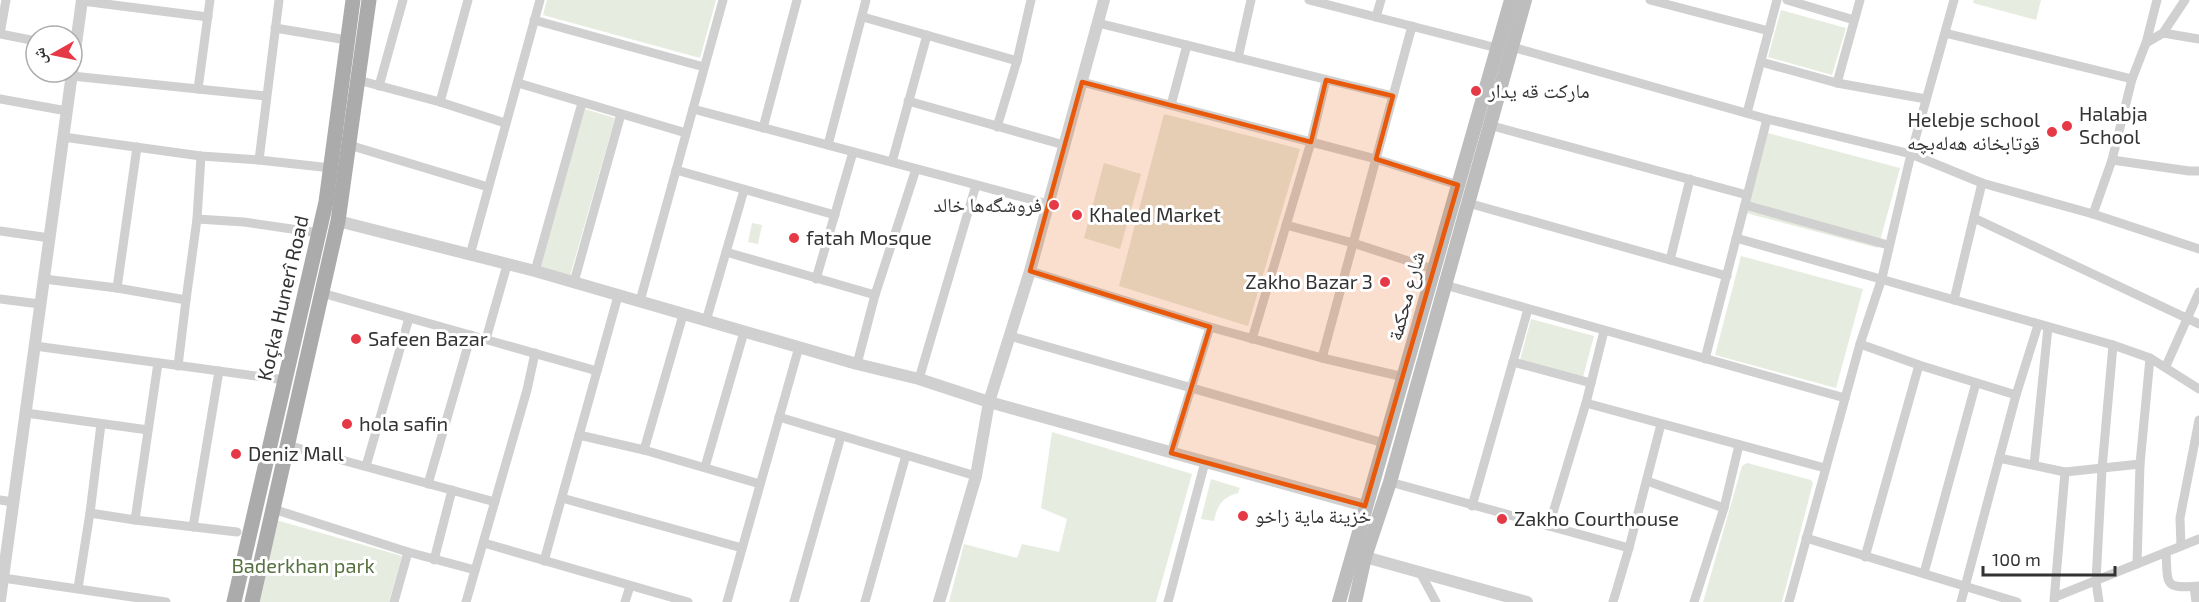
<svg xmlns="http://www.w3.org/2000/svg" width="2199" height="602" font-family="'Exo 2','Noto Naskh Arabic',sans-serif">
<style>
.green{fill:#e6ecdf}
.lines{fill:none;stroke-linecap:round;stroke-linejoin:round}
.minor{stroke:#d0d0d0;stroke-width:9}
.tertiary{stroke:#d0d0d0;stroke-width:12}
.secondary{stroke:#bdbdbd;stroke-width:14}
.primary{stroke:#ababab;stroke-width:15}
.marked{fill:#e8590c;fill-opacity:0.2;stroke:#e8590c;stroke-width:4.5;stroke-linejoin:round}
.poi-dot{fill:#e63946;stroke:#fff;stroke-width:2}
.labels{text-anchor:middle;stroke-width:6;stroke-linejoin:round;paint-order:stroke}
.poi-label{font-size:20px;fill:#333;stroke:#fff;text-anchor:start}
.street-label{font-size:20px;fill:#333;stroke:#fff}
.park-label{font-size:20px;fill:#56703f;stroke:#fff}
</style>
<rect width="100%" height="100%" fill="#fff"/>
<!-- green -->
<g class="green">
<path d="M547 0H716L700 58 543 15Z"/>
<path d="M1974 0H2041L2036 20 1973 3Z"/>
<path d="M1781 10 1846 28 1832 75 1768 57Z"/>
<path d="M585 109 615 118 570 276 540 267Z"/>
<path d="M1164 114 1300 149 1248 326 1119 286Z"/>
<path d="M1768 133 1900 168 1878 248 1746 213Z"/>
<path d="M1104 163 1141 174 1120 249 1084 238Z"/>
<path d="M752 223 762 225 758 244 748 242Z"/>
<path d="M1741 256 1863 289 1836 388 1715 355Z"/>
<path d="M1531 319 1594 336 1583 377 1520 360Z"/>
<path d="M1052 432 1192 474 1156 602H949L964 544 1017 558 1022 544 1059 552 1067 519 1041 508Z"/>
<path d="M1747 463 1811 480 1813 483 1782 602H1703L1742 466Z"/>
<path d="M1211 479 1240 488 1238 493C1222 497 1217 506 1214 521L1201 519Z"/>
<path d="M276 520 402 556 389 602H258Z"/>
</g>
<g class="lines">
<!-- minor -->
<g class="minor">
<path d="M6 0 0 34 36 41"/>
<path d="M1309 0 1497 48"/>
<path d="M1650 0 1769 31"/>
<path d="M1787 0 1854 20"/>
<path d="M82 1 208 17"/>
<path d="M863 17 1017 61"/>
<path d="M1376 17 1381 0"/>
<path d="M534 20 704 67"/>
<path d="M1098 23 1393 96"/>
<path d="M275 28 347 40"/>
<path d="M1945 33 2132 79"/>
<path d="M2163 33 2199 39"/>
<path d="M2146 43 2163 33 2185 0"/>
<path d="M1512 47 1767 119 1911 154 1982 183 2093 214 2199 249"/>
<path d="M1238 58 1251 0"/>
<path d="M1761 62 1837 83 1926 99"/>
<path d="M72 76 266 96"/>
<path d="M358 80 440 102 505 123"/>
<path d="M1082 82 1376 159 1458 185"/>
<path d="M518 83 686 133"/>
<path d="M1837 83 1860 0"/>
<path d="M379 86 403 0"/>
<path d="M198 89 210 0"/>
<path d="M0 99 67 111"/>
<path d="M908 101 1064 145"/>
<path d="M440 102 468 0"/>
<path d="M1171 105 1187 45"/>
<path d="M693 109 1048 204"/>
<path d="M1747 113 1777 0"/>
<path d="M1489 125 1747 195"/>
<path d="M997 127 1017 61 1031 0"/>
<path d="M763 128 797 0"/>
<path d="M63 137 201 156 259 160 331 168"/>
<path d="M349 145 488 187"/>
<path d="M828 145 866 0"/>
<path d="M137 147 117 288 186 300 178 366"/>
<path d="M201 156 197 219 244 222 319 233"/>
<path d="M259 160 279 0"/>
<path d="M2112 160 2189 171H2199"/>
<path d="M892 162 927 35"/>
<path d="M676 170 835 215"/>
<path d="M1468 203 1727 276"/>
<path d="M1745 205 1888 245"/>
<path d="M2093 214 2112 160 2132 79 2146 43 2157 0"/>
<path d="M1974 218 2199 324"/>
<path d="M1286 225 1353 243 1433 269"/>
<path d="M0 231 50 238"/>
<path d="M1736 238 2113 345 2150 358 2199 389"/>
<path d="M726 252 875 295"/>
<path d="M470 255 540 0"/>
<path d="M1670 260 1690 179"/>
<path d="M535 271 582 103"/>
<path d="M1030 271 1210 327 1322 358 1404 377"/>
<path d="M44 279 117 288"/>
<path d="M816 279 853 152"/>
<path d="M574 282 621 114"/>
<path d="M1445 285 1845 398"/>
<path d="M322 293 597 371"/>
<path d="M0 299 40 304"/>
<path d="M186 300 197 219"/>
<path d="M1954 300 1982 183"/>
<path d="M640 301 723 0"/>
<path d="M706 321 744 190"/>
<path d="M1010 336 1384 443"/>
<path d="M486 339 507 265"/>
<path d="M1252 339 1311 142 1326 80"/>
<path d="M1860 344 1919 365 2016 395"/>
<path d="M35 346 285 380"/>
<path d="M1322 358 1412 26"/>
<path d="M1705 359 1767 119"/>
<path d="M1513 362 1591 383"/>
<path d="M857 364 875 295 916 169"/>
<path d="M2166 366 2199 292"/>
<path d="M919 379 976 185"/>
<path d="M1586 403 1825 468"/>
<path d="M26 413 148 430"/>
<path d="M779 417 976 476"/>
<path d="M579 435 644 450 760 484"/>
<path d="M287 445 495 502"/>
<path d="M644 450 683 315"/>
<path d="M1171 453 1210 327"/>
<path d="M1999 458 2065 472 2140 464"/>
<path d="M2034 465 2048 327"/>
<path d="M366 466 409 318"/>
<path d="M705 467 744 332"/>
<path d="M1647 481 1724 508"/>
<path d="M1390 482 1629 548"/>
<path d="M428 484 471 335"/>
<path d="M562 498 742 548"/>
<path d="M0 500 13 502"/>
<path d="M1472 506 1528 309"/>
<path d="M273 509 408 552 475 570"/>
<path d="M90 513 101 424"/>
<path d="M135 520 237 532"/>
<path d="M1549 526 1586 403 1604 331"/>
<path d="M193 527 219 371"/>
<path d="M1806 538 2017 602"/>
<path d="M484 543 688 602"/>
<path d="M2181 546 2180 518 2199 420"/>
<path d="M2166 552C2168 585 2163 589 2199 586"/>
<path d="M1865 557 1919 365"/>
<path d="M434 560 452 490"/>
<path d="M544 561 618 296"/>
<path d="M2137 564 2140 464 2150 358"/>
<path d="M1924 573 1976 383"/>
<path d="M1421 574 1436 602"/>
<path d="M3 578 166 602"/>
<path d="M2194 587 2196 602"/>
<path d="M78 588 90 513 135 520 158 363"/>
<path d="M2055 597 2199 539"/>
<path d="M2054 601 2065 472"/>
<path d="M394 602 408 552"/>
<path d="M466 602 527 390 535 353"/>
<path d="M625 602 630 586"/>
<path d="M727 602 799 347"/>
<path d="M794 602 841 436"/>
<path d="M865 602 906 455"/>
<path d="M1168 602 1205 462"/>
<path d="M1613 602 1629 548 1661 424"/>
<path d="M1694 602 1724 508 1739 445"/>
<path d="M1789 602 1860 344 1882 278 1911 154 1954 0"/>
<path d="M1961 602 2016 395 2038 325"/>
<path d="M2099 602 2096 581 2102 469 2113 345"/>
</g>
<!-- tertiary -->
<g class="tertiary">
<path d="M338 221 535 271 857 364 919 379 989 402 1365 506"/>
<path d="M1365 557 1527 602"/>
<path d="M0 600 82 0"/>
<path d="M939 602 976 476 989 402 1030 271 1104 0"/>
</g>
<!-- secondary -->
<g class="secondary">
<path d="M1339 602 1511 0"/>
<path d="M1355 602 1365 557 1390 482 1525 0"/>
</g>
<!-- primary -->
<g class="primary">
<path d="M234 602 326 202 353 0"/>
<path d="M252 602 338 221 369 0"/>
</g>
</g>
<!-- marked area -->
<path class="marked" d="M1326 80 1393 96 1376 159 1458 185 1365 506 1171 453 1210 327 1030 271 1082 82 1311 142Z"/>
<!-- markers -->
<g class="poi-dot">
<circle cx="1476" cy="91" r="6"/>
<circle cx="2067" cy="126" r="6"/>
<circle cx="2052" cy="132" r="6"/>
<circle cx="1054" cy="205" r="6"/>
<circle cx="1077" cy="215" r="6"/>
<circle cx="794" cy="238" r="6"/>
<circle cx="1385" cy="282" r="6"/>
<circle cx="356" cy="339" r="6"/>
<circle cx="347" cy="424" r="6"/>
<circle cx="236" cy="454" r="6"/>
<circle cx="1243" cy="516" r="6"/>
<circle cx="1502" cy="519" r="6"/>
</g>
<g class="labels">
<!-- poi labels -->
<g class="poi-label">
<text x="1488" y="98">ماركت قه يدار</text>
<text x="2079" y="121">Halabja<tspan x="2079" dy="23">School</tspan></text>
<text x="2040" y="127" text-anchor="end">Helebje school<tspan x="2040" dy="23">قوتابخانە هەلەبچە</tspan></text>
<text x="1042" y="212" text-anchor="end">فروشگەها خالد</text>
<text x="1089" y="222">Khaled Market</text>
<text x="806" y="245">fatah Mosque</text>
<text x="1373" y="289" text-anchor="end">Zakho Bazar 3</text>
<text x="368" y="346">Safeen Bazar</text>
<text x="359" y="431">hola safin</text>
<text x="248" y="461">Deniz Mall</text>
<text x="1255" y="523">خزينة ماية زاخو</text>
<text x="1514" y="526">Zakho Courthouse</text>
</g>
<!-- street labels -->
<g class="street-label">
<text transform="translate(1406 296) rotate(-75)" y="7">شارع محكمة</text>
<text transform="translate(283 298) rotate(-77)" y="7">Koçka Hunerî Road</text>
</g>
<!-- park labels -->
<g class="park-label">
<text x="303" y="573">Baderkhan park</text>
</g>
</g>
<!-- north arrow -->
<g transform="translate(54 54) rotate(261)"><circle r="28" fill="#ffffff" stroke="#adadad" stroke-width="1.5"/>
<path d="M0-4.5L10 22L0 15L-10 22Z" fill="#e63946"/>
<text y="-9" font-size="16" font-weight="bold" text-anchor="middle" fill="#333333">ش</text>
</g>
<!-- scale -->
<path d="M1983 566v9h132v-9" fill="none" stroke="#333333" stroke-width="3"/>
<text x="1992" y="566" font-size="18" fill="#333333" stroke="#ffffff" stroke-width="4.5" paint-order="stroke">100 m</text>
</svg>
